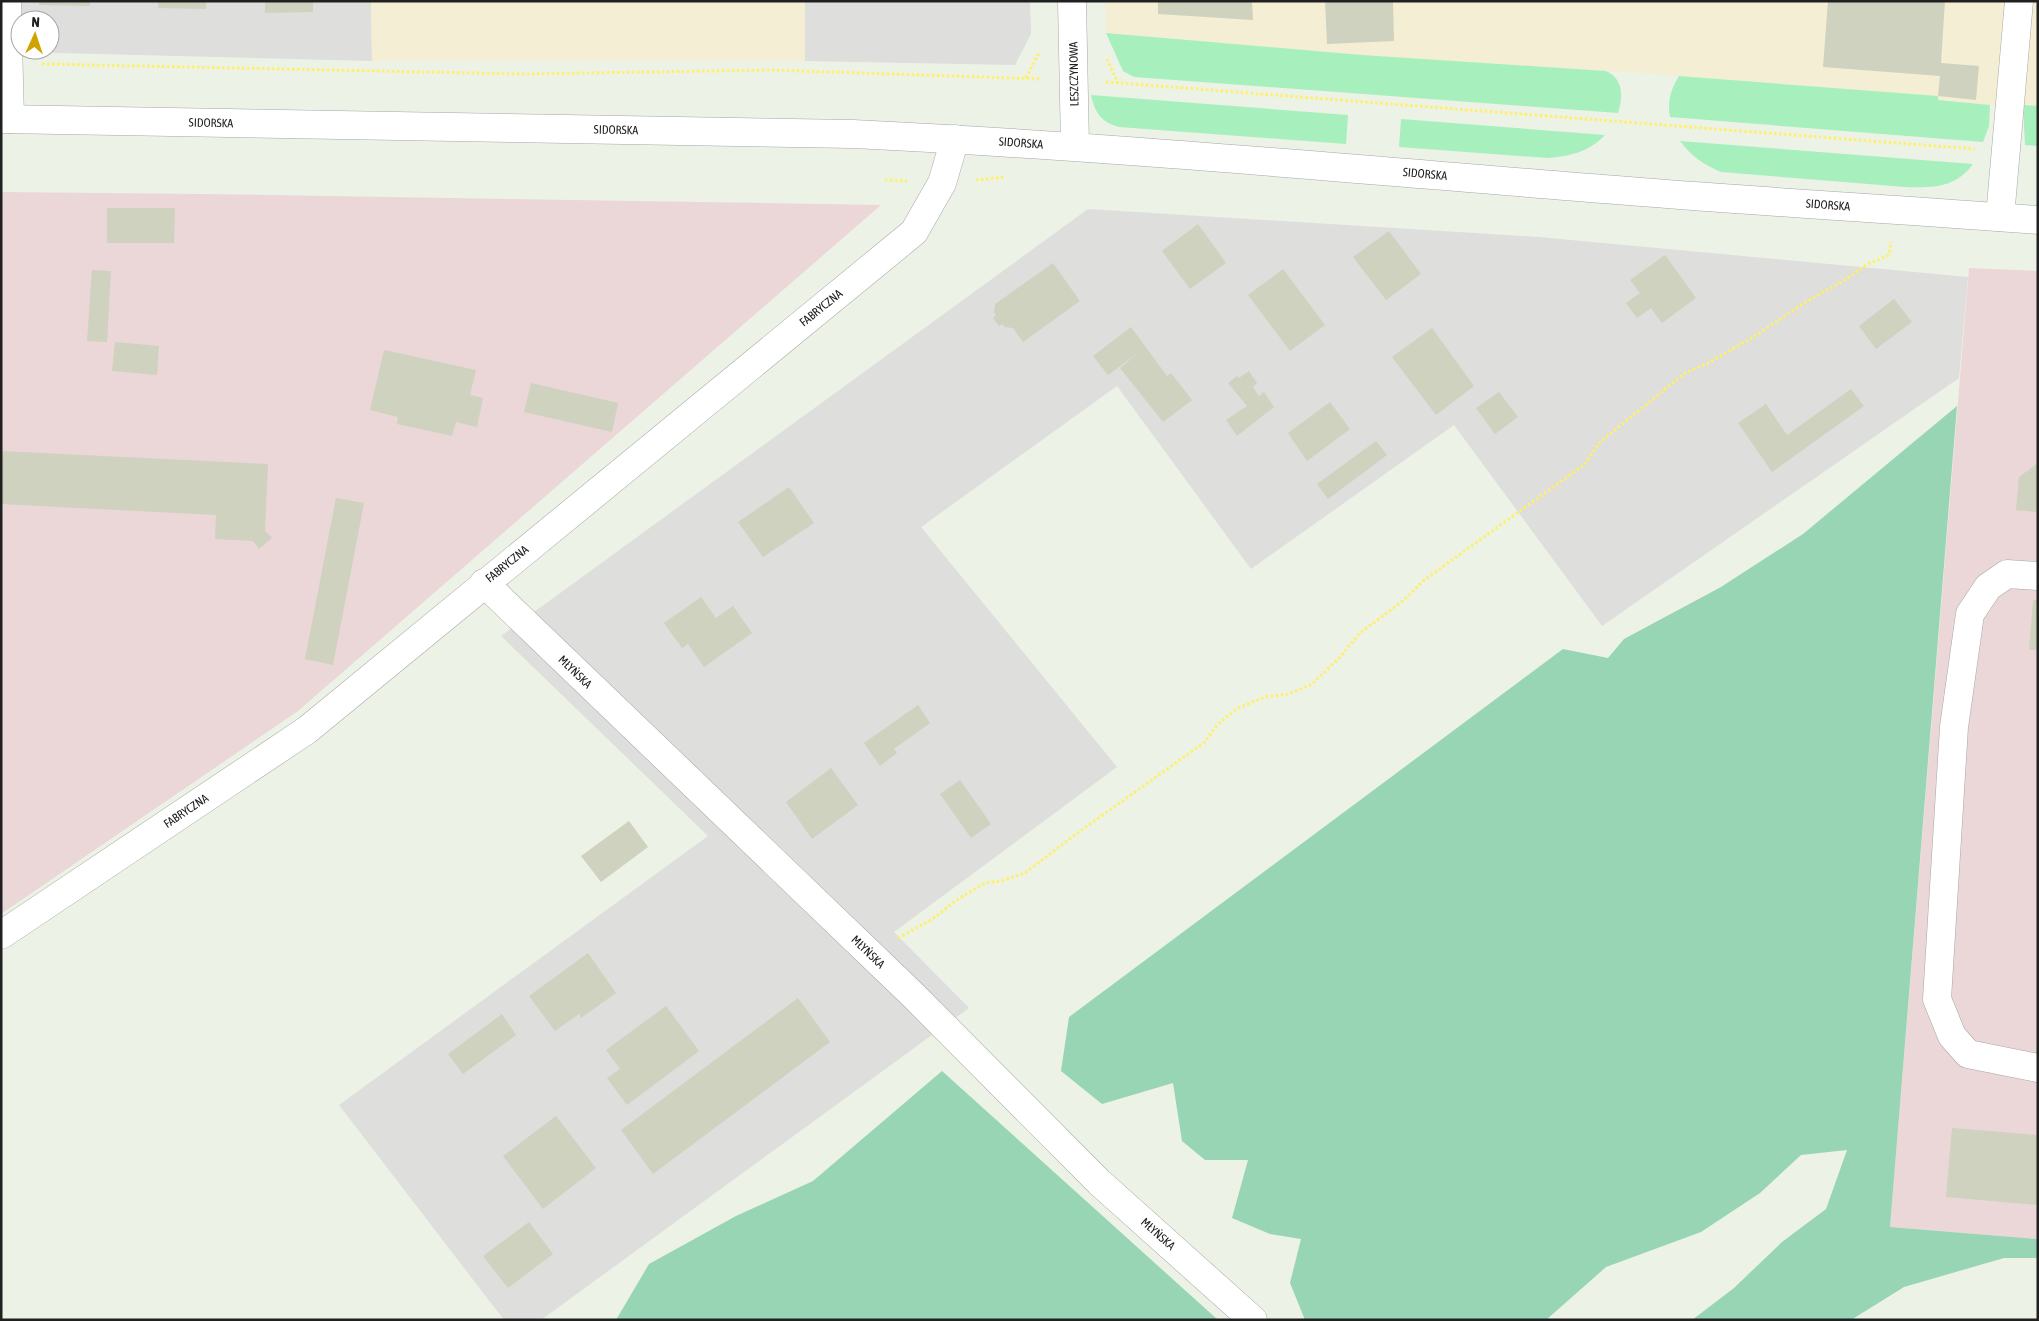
<svg xmlns="http://www.w3.org/2000/svg" width="2039" height="1321" font-family="'Asap Condensed',sans-serif">
<style>
.residential{fill:#dededd}
.commercial{fill:#f4eed4}
.industrial{fill:#ebd7d8}
.grass{fill:#a7f0bd}
.forest{fill:#97d5b5}
.building{fill:#ced2be}
.lines{fill:none;stroke-linecap:round;stroke-linejoin:round}
.minor-casing{stroke:#a7a7a7;stroke-width:29}
.path{stroke:#ffef69;stroke-width:3;stroke-dasharray:2.5 2.5;stroke-linecap:butt}
.minor{stroke:#fff;stroke-width:28}
.labels{text-anchor:middle;stroke-width:4;stroke-linejoin:round;paint-order:stroke}
.street-label{font-size:12px;fill:#202020;stroke:#fff}
</style>
<rect width="100%" height="100%" fill="#ecf2e6"/>
<!-- residential -->
<g class="residential">
<path d="M20 1H371L372 61 21 52V50H50V20H20Z"/>
<path d="M805 1H1030L1031 34 1015 65 805 61Z"/>
<path d="M1088 209 1539 237 1968 277 1959 378 1602 626 1454 425 1251 569 1117 386 921 527 1117 767 894 932 969 1008 541 1320H504L339 1105 708 836 501 636Z"/>
</g>
<!-- commercial -->
<g class="commercial">
<path d="M371 1H805V61H372Z"/>
<path d="M1105 1H2038V106L1990 105 1938 100V96L1685 76 1362 55 1106 33Z"/>
</g>
<!-- industrial -->
<g class="industrial">
<path d="M1 192 202 194 881 205 298 711 1 914Z"/>
<path d="M1969 268 2038 271V1239L1890 1227Z"/>
</g>
<!-- grass -->
<g class="grass">
<path d="M1106 33 1362 55 1606 71C1624 79 1623 97 1618 113L1134 77 1123 71Z"/>
<path d="M1679 76 1938 96V100L1990 105 1989 126 1983 142 1670 117C1667 101 1671 89 1679 76Z"/>
<path d="M1091 95 1348 115 1346 144 1119 127C1101 122 1095 113 1091 95Z"/>
<path d="M2023 105 2038 106V146L2025 145Z"/>
<path d="M1401 119 1605 135C1589 152 1570 156 1548 158L1399 147Z"/>
<path d="M1680 141 1973 164C1956 188 1931 188 1905 187L1721 172C1704 165 1691 156 1680 141Z"/>
</g>
<!-- forest -->
<g class="forest">
<path d="M1957 406 1890 1227 2038 1239V1258H2004L1904 1287 1851 1320H1692L1734 1288 1782 1242 1826 1209 1847 1150 1801 1155 1760 1193 1701 1232 1606 1267 1546 1320H1305L1290 1283 1301 1239 1270 1234 1232 1218 1248 1160H1205L1182 1141 1173 1083 1102 1104 1061 1071 1069 1017 1563 649 1608 658 1624 639 1721 587 1803 534Z"/>
<path d="M942 1071 1218 1320H616L649 1264 736 1216 813 1181Z"/>
</g>
<!-- building -->
<g class="building">
<path d="M39 1H90V6L39 5Z"/>
<path d="M158 1H206V9L158 8Z"/>
<path d="M265 1H313V12L265 13Z"/>
<path d="M1158 1H1252L1253 20 1158 14Z"/>
<path d="M1325 1H1393L1394 41 1327 44Z"/>
<path d="M1828 1H1945L1941 63 1979 66 1976 100 1938 96 1940 76 1823 67Z"/>
<path d="M107 208H175L174 243H107Z"/>
<path d="M1198 224 1226 263 1190 289 1162 251Z"/>
<path d="M1389 231 1421 274 1386 300 1353 257Z"/>
<path d="M1665 255 1696 298 1662 323 1651 308 1637 318 1626 303 1640 293 1630 280Z"/>
<path d="M1053 263 1080 301 1023 342 1013 328 1005 327 1002 324 999 326 993 318 996 315 994 312 995 304Z"/>
<path d="M1283 269 1325 325 1290 351 1248 295Z"/>
<path d="M92 270 111 271 107 342 87 341Z"/>
<path d="M1894 299 1912 322 1876 349 1859 326Z"/>
<path d="M1131 327 1167 376 1171 373 1192 400 1163 422 1120 368 1139 352 1108 375 1093 356Z"/>
<path d="M1432 328 1474 386 1436 415 1392 357Z"/>
<path d="M115 342 159 346 157 375 112 371Z"/>
<path d="M384 350 476 370 470 395 483 398 477 427 456 422 452 436 397 424 398 417 370 410Z"/>
<path d="M1249 371 1257 383 1253 387 1259 396 1264 392 1274 407 1237 436 1226 420 1247 406 1228 383 1237 376 1239 378Z"/>
<path d="M531 383 618 403 612 432 524 412Z"/>
<path d="M1851 389 1864 406 1772 472 1738 423 1766 404 1787 435Z"/>
<path d="M1499 392 1518 417 1495 434 1476 408Z"/>
<path d="M1330 402 1350 429 1307 461 1288 433Z"/>
<path d="M1376 441 1387 455 1328 499 1317 484Z"/>
<path d="M1 451 268 464 265 531 272 538 259 549 253 541 215 539 216 515 1 504Z"/>
<path d="M2038 463V512L2016 510 2019 477Z"/>
<path d="M789 487 814 523 763 557 738 522Z"/>
<path d="M336 498 364 503 333 665 305 659Z"/>
<path d="M701 597 716 618 733 606 752 633 704 667 688 644 682 648 664 623Z"/>
<path d="M2033 600H2038V650H2029Z"/>
<path d="M918 705 930 723 894 749 897 753 880 766 864 743Z"/>
<path d="M831 768 858 805 812 839 786 802Z"/>
<path d="M960 780 991 824 971 838 940 794Z"/>
<path d="M629 821 648 847 601 882 581 856Z"/>
<path d="M588 953 616 993 581 1018 579 1014 555 1031 529 996Z"/>
<path d="M798 998 830 1042 653 1174 621 1130Z"/>
<path d="M666 1006 699 1051 627 1105 607 1078 620 1069 606 1050Z"/>
<path d="M502 1014 516 1035 463 1074 448 1054Z"/>
<path d="M556 1116 596 1168 543 1209 503 1156Z"/>
<path d="M1952 1128 2038 1135V1205L1946 1197Z"/>
<path d="M529 1222 553 1254 508 1288 483 1256Z"/>
</g>
<g class="lines">
<!-- minor casing -->
<g class="minor-casing">
<g id="minor">
<path d="M7 1 10 119"/>
<path d="M1072 1 1075 146"/>
<path d="M1 119 853 134C1103 146 1353 169 1603 189 1748 201 1893 209 2038 220"/>
<path d="M2000 217 2019 1"/>
<path d="M2038 576 2007 574 1988 587 1970 614 1954 727 1937 999 1952 1036 1968 1054 2038 1068"/>
<path d="M484 583 913 995 1099 1182 1253 1320"/>
<path d="M1 935 307 730 914 232 942 183 955 139"/>
</g>
</g>
<!-- path -->
<g class="path">
<path d="M1107 59 1118 83"/>
<path d="M42 64 523 74 771 70 1042 79"/>
<path d="M1026 78 1040 51"/>
<path d="M1106 82 1975 149"/>
<path d="M885 180 907 181"/>
<path d="M976 180 1005 177"/>
<path d="M898 938 931 920 958 899 985 883 1001 881 1025 873 1072 837 1205 742 1217 725 1238 708 1265 697 1289 694 1312 684 1340 657 1360 633 1403 601 1423 581 1585 464 1599 443 1685 373 1710 362 1755 336 1804 303 1843 281 1868 264 1889 255 1891 242"/>
</g>
<!-- minor -->
<use href="#minor" class="minor"/>
</g>
<g class="labels">
<!-- street labels -->
<g class="street-label">
<text transform="translate(1074 74) rotate(-91)" y="4">LESZCZYNOWA</text>
<text transform="translate(211 123) rotate(1)" y="4">SIDORSKA</text>
<text transform="translate(616 130) rotate(1)" y="4">SIDORSKA</text>
<text transform="translate(1021 143) rotate(4)" y="4">SIDORSKA</text>
<text transform="translate(1425 174) rotate(5)" y="4">SIDORSKA</text>
<text transform="translate(1828 205) rotate(4)" y="4">SIDORSKA</text>
<text transform="translate(821 308) rotate(-39)" y="4">FABRYCZNA</text>
<text transform="translate(507 564) rotate(-39)" y="4">FABRYCZNA</text>
<text transform="translate(575 672) rotate(44)" y="4">MŁYŃSKA</text>
<text transform="translate(186 811) rotate(-34)" y="4">FABRYCZNA</text>
<text transform="translate(868 952) rotate(44)" y="4">MŁYŃSKA</text>
<text transform="translate(1158 1234) rotate(42)" y="4">MŁYŃSKA</text>
</g>
</g>
<!-- border -->
<rect width="2039" height="1321" fill="none" stroke="#202020" stroke-width="5"/>
<!-- north arrow -->
<g transform="translate(35 35) rotate(3)"><circle r="24" fill="#ffffff" stroke="#a6a6a6"/>
<path d="M0-4L9 19L0 12L-9 19Z" fill="#d0a400"/>
<text y="-8" font-size="14" font-weight="bold" text-anchor="middle" fill="#202020">N</text>
</g>
</svg>
